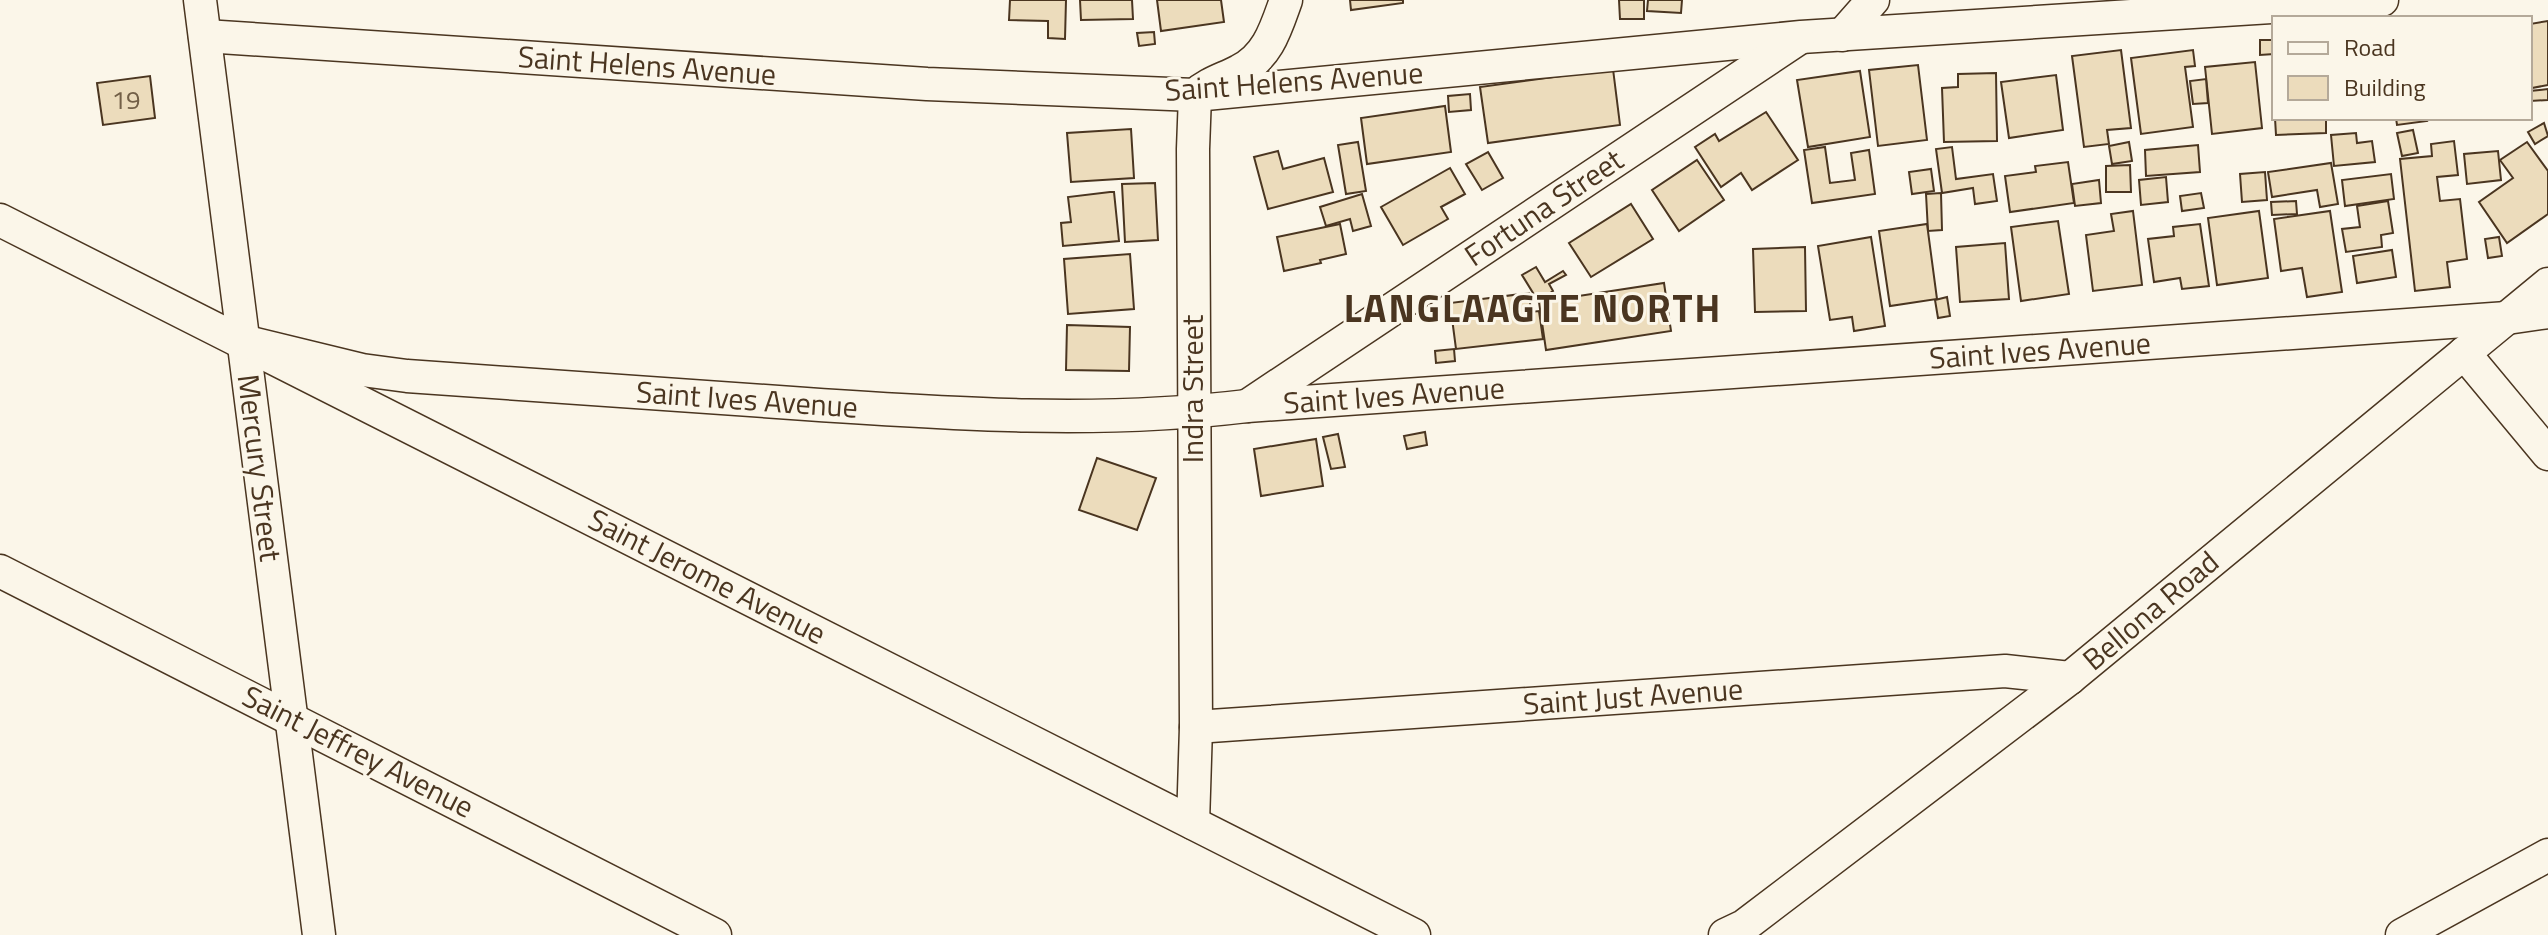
<svg xmlns="http://www.w3.org/2000/svg" width="2548" height="935" font-family="'Titillium Web',sans-serif">
<style>
.building{fill:#ecdcbc;stroke:#4a3520;stroke-width:2}
.lines{fill:none;stroke-linecap:round;stroke-linejoin:round}
.minor-casing{stroke:#4a3520;stroke-width:35}
.minor{stroke:#fbf6e9;stroke-width:32}
.labels{text-anchor:middle;stroke-width:6;stroke-linejoin:round;paint-order:stroke}
.number-label{font-size:26px;fill:#725f47}
.street-label{font-size:30px;fill:#4a3520;stroke:#fbf6e9}
.district-label{font-size:38px;font-weight:bold;letter-spacing:2px;fill:#4a3520;stroke:#fbf6e9}
</style>
<rect width="100%" height="100%" fill="#fbf6e9"/>
<!-- building -->
<g class="building">
<path d="M1010 0H1066L1065 39 1048 38V21L1009 20Z"/>
<path d="M1080 0H1132L1133 19 1081 20Z"/>
<path d="M1157 0H1221L1224 22 1161 31Z"/>
<path d="M1350 0H1403V3L1351 10Z"/>
<path d="M1619 0H1644V19H1620Z"/>
<path d="M1648 0H1682L1681 13 1647 11Z"/>
<path d="M2548 21V85L2532 88 2530 24Z"/>
<path d="M1154 32 1155 44 1139 46 1137 33Z"/>
<path d="M2260 40H2274V54L2260 55Z"/>
<path d="M2121 50 2131 128 2107 130 2109 144 2084 147 2072 56Z"/>
<path d="M2193 50 2195 66 2185 67 2193 127 2141 134 2131 58Z"/>
<path d="M2255 62 2262 128 2212 134 2205 67Z"/>
<path d="M1918 65 1927 140 1878 146 1869 70Z"/>
<path d="M1613 69 1620 125 1488 143 1480 87Z"/>
<path d="M1860 71 1870 137 1808 147 1797 80Z"/>
<path d="M1996 73 1997 141 1944 142 1942 88 1958 87V74Z"/>
<path d="M2056 75 2063 130 2009 138 2001 82Z"/>
<path d="M150 76 155 118 103 125 97 83Z"/>
<path d="M2206 79 2208 103 2193 104 2190 81Z"/>
<path d="M2548 89V100L2530 101V91Z"/>
<path d="M1470 94 1471 110 1449 112 1448 96Z"/>
<path d="M1445 106 1451 152 1367 164 1361 118Z"/>
<path d="M1766 112 1798 160 1752 190 1741 173 1721 187 1695 147 1715 134 1719 141Z"/>
<path d="M2275 118H2326V133L2276 135Z"/>
<path d="M2396 118H2426L2427 121 2397 125Z"/>
<path d="M2544 123 2548 136 2535 144 2528 132Z"/>
<path d="M1131 129 1134 178 1071 182 1067 133Z"/>
<path d="M2413 130 2418 153 2402 156 2397 133Z"/>
<path d="M2356 133 2357 143 2372 141 2375 162 2334 166 2331 135Z"/>
<path d="M2454 141 2458 175 2437 177 2440 201 2460 199 2467 259 2447 262 2450 287 2415 291 2400 159 2432 156 2431 144Z"/>
<path d="M1358 142 1366 191 1346 194 1338 145Z"/>
<path d="M2129 142 2132 161 2112 164 2109 146Z"/>
<path d="M2527 142 2548 171V214L2507 243 2479 202 2513 178 2500 160Z"/>
<path d="M2198 145 2200 172 2146 176 2145 150Z"/>
<path d="M1825 147 1830 183 1855 180 1851 153 1869 150 1875 194 1812 203 1804 150Z"/>
<path d="M1952 147 1956 179 1993 174 1997 201 1975 204 1973 188 1942 193 1936 149Z"/>
<path d="M1278 151 1283 169 1324 158 1333 192 1268 209 1254 157Z"/>
<path d="M2498 151 2501 180 2467 184 2464 154Z"/>
<path d="M1488 152 1503 178 1482 190 1466 164Z"/>
<path d="M1697 160 1724 200 1679 231 1652 190Z"/>
<path d="M2068 162 2074 203 2010 212 2005 176 2036 172 2035 166Z"/>
<path d="M2331 163 2338 204 2320 207 2317 190 2272 197 2268 172Z"/>
<path d="M2130 165 2131 192H2106V166Z"/>
<path d="M1450 168 1465 194 1441 207 1448 219 1403 245 1381 207Z"/>
<path d="M1931 169 1934 191 1912 194 1909 172Z"/>
<path d="M2265 172 2267 200 2242 202 2240 174Z"/>
<path d="M2391 174 2394 199 2345 206 2342 180Z"/>
<path d="M2166 177 2168 202 2141 205 2139 180Z"/>
<path d="M2099 180 2101 203 2075 206 2072 184Z"/>
<path d="M1155 183 1158 240 1125 242 1122 184Z"/>
<path d="M1110 192H1114L1119 241 1063 246 1061 223 1071 222 1068 197Z"/>
<path d="M1941 193 1942 230 1928 231 1926 194Z"/>
<path d="M2201 193 2204 208 2182 211 2180 196Z"/>
<path d="M1362 194 1371 226 1353 231 1350 219 1326 226 1320 207Z"/>
<path d="M2296 201 2297 214 2272 215 2271 202Z"/>
<path d="M2388 201 2393 233 2381 235 2382 247 2346 252 2342 229 2360 227 2357 206Z"/>
<path d="M1631 204 1653 239 1591 277 1569 243Z"/>
<path d="M2133 211 2142 285 2093 291 2086 235 2114 231 2111 214Z"/>
<path d="M2259 211 2268 278 2217 285 2208 218Z"/>
<path d="M2330 211 2342 292 2307 297 2302 268 2281 271 2274 219Z"/>
<path d="M2058 221 2069 294 2021 301 2011 227Z"/>
<path d="M1340 224 1346 254 1320 260 1321 263 1284 271 1277 237Z"/>
<path d="M1927 224 1937 299 1890 306 1879 231Z"/>
<path d="M2200 224 2209 286 2182 289 2180 278 2154 282 2148 239 2174 236 2173 227Z"/>
<path d="M1871 237 1885 326 1854 331 1852 317 1830 320 1818 246Z"/>
<path d="M2499 237 2502 256 2488 258 2485 239Z"/>
<path d="M2005 243 2009 299 1960 302 1956 247Z"/>
<path d="M1805 247 1806 311 1755 312 1753 249Z"/>
<path d="M2392 250 2396 277 2357 283 2353 256Z"/>
<path d="M1130 254 1134 309 1068 314 1064 259Z"/>
<path d="M1536 267 1545 282 1563 271 1566 275 1549 284 1553 291 1538 301 1522 275Z"/>
<path d="M1664 283 1671 331 1546 350 1539 302Z"/>
<path d="M1529 293 1531 312 1539 311 1543 339 1456 349 1450 303Z"/>
<path d="M1947 297 1950 316 1938 318 1935 300Z"/>
<path d="M1067 325 1130 327 1129 371 1066 370Z"/>
<path d="M1454 349 1455 361 1436 363 1435 351Z"/>
<path d="M1425 432 1427 445 1407 449 1404 436Z"/>
<path d="M1338 434 1345 467 1331 469 1323 437Z"/>
<path d="M1316 439 1323 486 1261 496 1254 449Z"/>
<path d="M1097 458 1156 478 1137 530 1079 510Z"/>
</g>
<g class="lines">
<!-- minor casing -->
<g class="minor-casing">
<g id="minor">
<path d="M200 0 319 935"/>
<path d="M1842 35 1873 0"/>
<path d="M205 36 927 84 1195 95 1801 37 2382 0"/>
<path d="M0 220 1414 935"/>
<path d="M243 341 362 370 407 376C540 386 673 395 806 404 953 414 1100 424 1247 406L2507 318 2548 312"/>
<path d="M2464 353 2548 454"/>
<path d="M1247 406 1798 39"/>
<path d="M0 571 715 935"/>
<path d="M1196 727 2005 671 2070 678"/>
<path d="M1193 823 1196 727 1193 149 1195 95C1208 83 1224 79 1239 71 1268 57 1276 28 1286 0"/>
<path d="M1725 935 1744 926 2070 678 2548 284"/>
<path d="M2402 935 2548 855"/>
</g>
</g>
<!-- minor -->
<use href="#minor" class="minor"/>
</g>
<g class="labels">
<!-- number labels -->
<g class="number-label">
<text x="126" y="109">19</text>
</g>
<!-- street labels -->
<g class="street-label">
<text transform="translate(647 66) rotate(4)" y="10">Saint Helens Avenue</text>
<text transform="translate(1294 82) rotate(-4)" y="10">Saint Helens Avenue</text>
<text transform="translate(1544 208) rotate(-34)" y="10">Fortuna Street</text>
<text transform="translate(2040 351) rotate(-4)" y="10">Saint Ives Avenue</text>
<text transform="translate(1193 389) rotate(-90)" y="10">Indra Street</text>
<text transform="translate(1394 396) rotate(-4)" y="10">Saint Ives Avenue</text>
<text transform="translate(747 400) rotate(4)" y="10">Saint Ives Avenue</text>
<text transform="translate(259 468) rotate(83)" y="10">Mercury Street</text>
<text transform="translate(707 577) rotate(27)" y="10">Saint Jerome Avenue</text>
<text transform="translate(2151 611) rotate(-40)" y="10">Bellona Road</text>
<text transform="translate(1633 697) rotate(-4)" y="10">Saint Just Avenue</text>
<text transform="translate(358 752) rotate(27)" y="10">Saint Jeffrey Avenue</text>
</g>
<!-- district labels -->
<g class="district-label">
<text x="1533" y="322">LANGLAAGTE NORTH</text>
</g>
</g>
<!-- legend -->
<rect x="2272" y="16" width="260" height="104" fill="#fbf6e9" stroke="#b4a999" stroke-width="2"/>
<rect x="2288" y="42" width="40" height="12" fill="#fbf6e9" stroke="#b4a999" stroke-width="2"/>
<text x="2344" y="56" font-size="24" fill="#4a3520">Road</text>
<rect x="2288" y="76" width="40" height="24" fill="#ecdcbc" stroke="#b4a999" stroke-width="2"/>
<text x="2344" y="96" font-size="24" fill="#4a3520">Building</text>
</svg>
